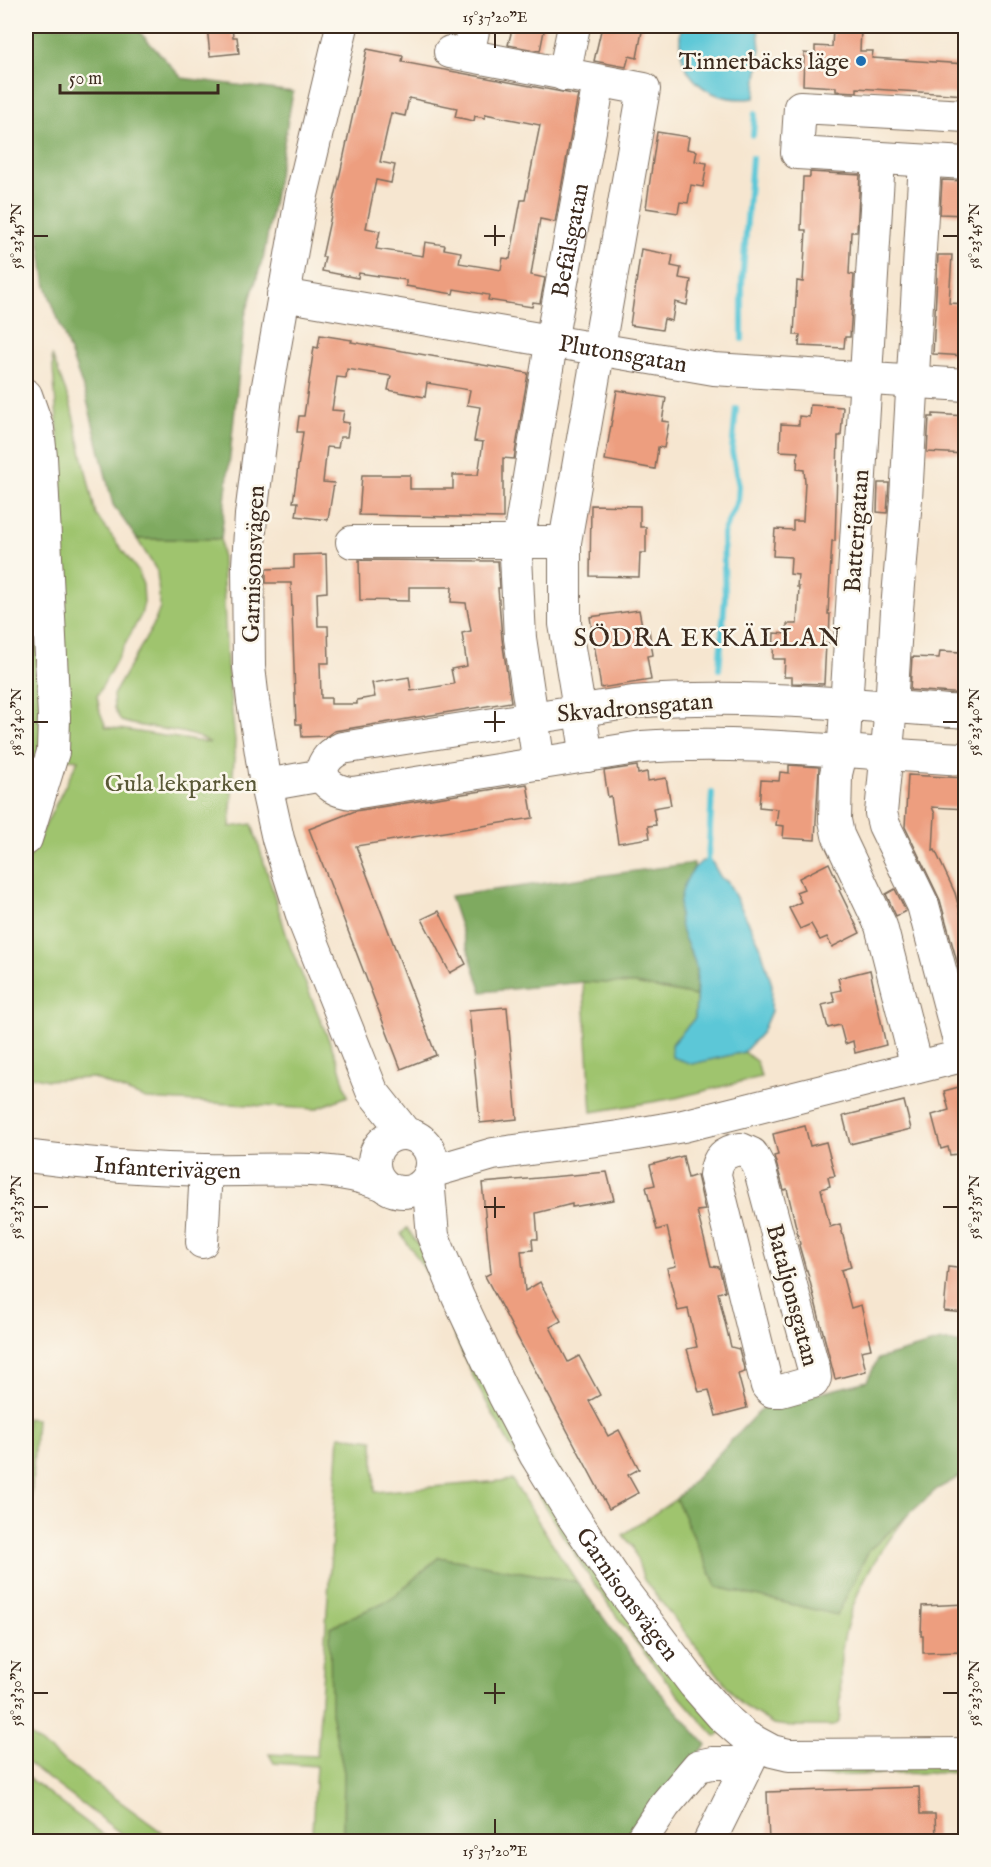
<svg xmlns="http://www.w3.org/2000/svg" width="991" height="1867" font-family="'IM FELL English',serif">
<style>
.green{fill:#9fc46e;stroke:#6d7746;stroke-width:1.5}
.forest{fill:#7faa61;stroke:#5d6a40;stroke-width:1.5}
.water{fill:#5cc7d7;stroke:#4c787a;stroke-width:1.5}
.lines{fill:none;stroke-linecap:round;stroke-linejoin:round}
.stream{stroke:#5cc7d7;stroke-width:6}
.building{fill:#ed9e7f;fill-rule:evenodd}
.minor-casing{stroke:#7c6c5c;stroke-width:34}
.minor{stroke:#fff;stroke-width:32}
.ticks{fill:none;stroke:#3b2a1e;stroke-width:2}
.poi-dot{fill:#1f6fb2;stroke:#fbf7ec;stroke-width:2}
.labels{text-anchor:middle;stroke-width:5;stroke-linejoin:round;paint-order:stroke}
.poi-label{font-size:24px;fill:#3b2a1e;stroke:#fbf7ec;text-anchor:end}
.street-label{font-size:24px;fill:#3b2a1e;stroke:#fbf7ec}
.park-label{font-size:24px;fill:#595836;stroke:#fbf7ec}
.neighbourhood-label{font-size:26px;letter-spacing:1.5px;fill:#3b2a1e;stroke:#fbf7ec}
.neatline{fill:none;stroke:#3b2a1e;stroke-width:2}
.ticks-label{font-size:15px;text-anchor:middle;fill:#3b2a1e}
</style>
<rect width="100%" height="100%" fill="#fbf7ec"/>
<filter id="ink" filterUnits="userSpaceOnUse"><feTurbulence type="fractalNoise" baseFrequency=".0167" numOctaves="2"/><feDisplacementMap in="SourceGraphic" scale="12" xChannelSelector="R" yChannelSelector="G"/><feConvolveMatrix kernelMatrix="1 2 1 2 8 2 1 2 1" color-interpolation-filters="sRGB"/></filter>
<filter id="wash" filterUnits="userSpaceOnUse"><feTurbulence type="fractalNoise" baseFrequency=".008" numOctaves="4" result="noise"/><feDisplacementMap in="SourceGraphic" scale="24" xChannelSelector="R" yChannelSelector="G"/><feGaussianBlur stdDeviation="1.35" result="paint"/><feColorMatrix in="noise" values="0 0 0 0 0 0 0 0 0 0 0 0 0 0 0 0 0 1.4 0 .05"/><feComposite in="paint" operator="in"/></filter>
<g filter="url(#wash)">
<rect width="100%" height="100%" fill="#f6e6d0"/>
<!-- green -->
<g class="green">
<path d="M52 355 71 406 96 515 138 571 143 585 144 602 141 615 97 696 100 712 106 727 210 743C185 727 149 731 121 721L114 708 113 695 153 626 160 608 157 571 137 539H221L227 665 235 741 230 827 252 824 290 946 338 1062 348 1096 315 1109 146 1099 93 1078 48 1080 26 1075V864L78 760 62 758 48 459H60Z"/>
<path d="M26 460 43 743 26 798Z"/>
<path d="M583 982 635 984 696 996 695 1018 671 1045 692 1064 744 1052 757 1062 761 1077 676 1098 592 1112Z"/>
<path d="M407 1228 425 1255 722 1731 716 1737C618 1633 542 1510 477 1384 458 1348 445 1308 426 1272 419 1259 409 1246 401 1234Z"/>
<path d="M26 1418 36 1419 26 1585Z"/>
<path d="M339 1436 373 1440 375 1492 512 1480 577 1582 439 1557 391 1599 331 1627V1713L344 1772 343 1834 312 1832 316 1766 274 1763 269 1754 317 1756Z"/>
<path d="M676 1499 717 1587 837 1615 869 1550 906 1517C873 1560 851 1594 842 1648 838 1672 843 1698 839 1722L834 1726H787L773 1724 741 1704 644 1580 633 1547 623 1535Z"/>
<path d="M26 1733 174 1841H131L26 1762Z"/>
<path d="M965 1763 966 1772 810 1776 783 1772 764 1766 769 1764Z"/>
<path d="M26 1776 111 1841H40L26 1831Z"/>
</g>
<!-- forest -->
<g class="forest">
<path d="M26 26H134L182 78 293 92 264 255 245 316 221 539H137L113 505 86 396 46 286 30 175 26 169Z"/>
<path d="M694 863V867L685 884 682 932 696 965V996L635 984 583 982 482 992 450 896Z"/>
<path d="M941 1341 965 1344V1474L937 1489 869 1550 837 1615 717 1587 676 1499 762 1408 867 1381 878 1359Z"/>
<path d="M439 1557 577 1582 648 1678 706 1745 671 1786 629 1841 432 1842V1839L343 1834 344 1772 331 1713 330 1627 391 1599Z"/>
</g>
<!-- water -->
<g class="water">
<path d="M681 26H758L760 50 755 98C707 104 674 75 681 26Z"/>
<path d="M702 861 712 862 721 878 728 882 760 945 772 985 771 1011 762 1032 744 1052 692 1064 672 1057 671 1045 695 1018C696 1001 698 983 696 967 694 955 686 944 682 932 675 908 681 877 702 861Z"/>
</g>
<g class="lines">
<!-- stream -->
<g class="stream">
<path d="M753 135 755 113"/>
<path d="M742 339V283L752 158"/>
<path d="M719 669 725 597 723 533 738 500 739 486 732 452 736 409"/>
<path d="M708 861 712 793"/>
</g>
</g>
<g id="blocks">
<!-- building -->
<g class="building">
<path d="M207 26H232L233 37H237L239 53 210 56Z"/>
<path d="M513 26H545L540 51 508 45Z"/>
<path d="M602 26H643L637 58 629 56 626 67 594 61Z"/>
<path d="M833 28 861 30 860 51H873L872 58 966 64V95L857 88V92L836 91V87L803 85 804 53 815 54V46L832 47Z"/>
<path d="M367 49 403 56 402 62 578 95 555 222 540 219 531 275 545 278 540 303 533 302 532 307 488 300 489 295 454 289 453 294 406 286V280L359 273 358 278 322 271 325 257H322ZM409 98 457 108 455 117 474 121 475 116 485 118V114L540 125 525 200H521L510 259 503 258 501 270 459 263 461 252 444 249 445 245 425 242 423 256 376 249 380 231 366 228 376 180 391 183 395 165 380 162 391 113 405 116Z"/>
<path d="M657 132 689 137 687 149 697 151 695 161 707 163 703 187 691 185 688 203 680 202 678 213 646 208Z"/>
<path d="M810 172 860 175 857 232H851L849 274 854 275 850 337H845L844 348 799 346 800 335H794L797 281 803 282 806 230H801L803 177H810Z"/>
<path d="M942 180 966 181V215L940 214Z"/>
<path d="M641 249 673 255 671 266 681 268 679 278 691 280 687 305 675 302 672 321 664 319 662 330 630 325Z"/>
<path d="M938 255H952L949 303 966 304V356L933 354Z"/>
<path d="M320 335 352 340 351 342 528 373 514 459 503 458V518L359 515 362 475H410V489H453V475H478L483 442 474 441 480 407 467 405 470 390 427 383 425 397 388 390 391 376 347 369 346 378 337 377 332 410 344 411 342 422 349 423 347 437H340L338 448 327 447 323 482 334 483 328 520 296 516 298 502H293L303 432H297L299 416H304L314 347 318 348Z"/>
<path d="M617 390 666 398 662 421 669 422 664 448 658 447 655 469 605 460Z"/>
<path d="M810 405 843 407 841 436H838L835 541H832L828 614H830L829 643H826L824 684 792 683V677H784L785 659H773L774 633 787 634V624H797L799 587H797L798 575 790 574 791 557 773 556 775 529 793 530V521H803L805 482 804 470 797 469 798 452 780 451 781 424 799 425V416L809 417Z"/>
<path d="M933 414 966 416V454L927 452 929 417H933Z"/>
<path d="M878 483H889L887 513 877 512Z"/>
<path d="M591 505 640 506V527H646V553H640L639 577 590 576Z"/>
<path d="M326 554 327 592 317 593 318 626H328L329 663H320L321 698H331V704H357V700L375 697 372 683 409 677 411 691 454 684 451 669 467 666 462 633 471 631 466 603 451 602 452 587H409V601L360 600 359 560 498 561 500 588H498L502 639 511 702 334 731 327 736 302 737 301 724H296L291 583H266V569L294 568V555Z"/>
<path d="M639 610 643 631 649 630 653 655 647 656 651 680 601 688 590 617Z"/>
<path d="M940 651 961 652V659H966V694L910 690 912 657 939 658Z"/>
<path d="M789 765 819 767 815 840 783 838 784 826 776 825 778 809 759 807 761 780 779 781 780 772 789 773Z"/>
<path d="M637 766 638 774 647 772 648 781 666 778 671 805 653 808 656 825 648 826 650 838 618 843 611 796 608 797 604 771Z"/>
<path d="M908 775 966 778V809L932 807 935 814 933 851 935 850 955 893 966 933V994L940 900 905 827Z"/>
<path d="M527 784 533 818 356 846 436 1055 401 1069 309 829 355 811Z"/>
<path d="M829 863 841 889 839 890 860 933 832 947 827 937 820 940 811 924 800 929 789 908 801 902 796 892 804 889 799 878Z"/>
<path d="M895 889 906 911 896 916 886 894Z"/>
<path d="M439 911 466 964 450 973 422 919Z"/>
<path d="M870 970 886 1045 855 1053 853 1041 845 1044 840 1025 828 1028 822 1005 835 1002 832 992 841 990 838 978Z"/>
<path d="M507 1007 517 1119 480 1123 469 1010Z"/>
<path d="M966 1085V1153L950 1155 948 1147 941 1149 932 1115 949 1110 944 1091Z"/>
<path d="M904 1101 911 1129 850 1144 843 1116Z"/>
<path d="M805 1126 810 1146 826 1142 835 1176 828 1177 830 1186 821 1189 830 1227 840 1224 851 1267 841 1270 851 1308 861 1305 871 1349 861 1351 866 1371 835 1379 807 1270H806L799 1245 800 1244 787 1189 784 1190 774 1156 778 1155 773 1134Z"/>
<path d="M683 1156 688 1178 697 1175 705 1210 697 1211 711 1266 719 1267 725 1291 718 1293 731 1347 739 1349 745 1372 738 1374 747 1408 716 1416 709 1390 699 1392 687 1349 697 1347 688 1309 678 1311 667 1268 676 1266 667 1227 657 1230 646 1187 655 1185 650 1165Z"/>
<path d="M607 1172 614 1200 572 1207V1204L536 1213 538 1239H532L533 1250 521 1251 525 1291 540 1282 561 1321 550 1327 568 1362 579 1356 600 1395 589 1401 608 1436 619 1430 639 1469 628 1475 638 1493 609 1509 485 1276 491 1273 482 1183Z"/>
<path d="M948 1267 966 1269V1313L944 1311Z"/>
<path d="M966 1604V1652L923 1653V1636H921L922 1606Z"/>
<path d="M919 1787 920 1814H935L936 1837 921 1838V1842H769L767 1792Z"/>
</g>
</g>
</g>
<g filter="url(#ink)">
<use href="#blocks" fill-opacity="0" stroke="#7c6c5c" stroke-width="1.5"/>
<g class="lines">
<!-- minor casing -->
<g class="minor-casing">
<g id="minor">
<path d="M342 26 301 199 266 397 251 515 248 565 249 667 253 701 266 785 278 839 304 921 372 1091 406 1134"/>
<path d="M450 52 644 89 565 542V624L587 756"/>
<path d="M468 55 474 26"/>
<path d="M564 75 574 26"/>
<path d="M966 116 800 107 797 153 966 163"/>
<path d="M879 159 844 741 836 774 835 820 838 835 881 926 917 1067"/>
<path d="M925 161 906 499 897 610 891 707 881 813 884 825 923 905 963 1056"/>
<path id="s1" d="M283 295 714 369 966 385"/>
<path d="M26 395 38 429 41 457 54 717 53 752 26 839"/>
<path d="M352 542H565"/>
<path d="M966 712C855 705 743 693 633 702L342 748C310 763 320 791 353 793L642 747C749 739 858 754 966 759"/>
<path id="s2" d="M539 764 520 638 516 556 555 320 599 82"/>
<path d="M266 785 323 775"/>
<circle cx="403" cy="1163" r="29"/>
<path d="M741 1149 752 1154 759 1167 814 1370 815 1378 813 1382 781 1391H772L767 1386 715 1175C717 1158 724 1151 741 1149Z"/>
<path id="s3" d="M26 1156C85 1164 144 1169 205 1170 265 1172 325 1162 382 1184"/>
<path d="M431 1172 493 1154 619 1137 683 1126 966 1055"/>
<path id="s4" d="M428 1179 433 1236 458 1297 504 1395 536 1456 572 1515 621 1588 694 1684 722 1716 746 1737 772 1751 789 1755 966 1754"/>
<path d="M202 1242 206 1170"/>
<path d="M640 1842 664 1806 698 1766 712 1763H747"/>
<path d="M709 1842 756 1747"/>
</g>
</g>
<!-- minor -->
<use href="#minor" class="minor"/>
</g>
</g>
<!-- ticks -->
<path class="ticks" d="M495 33V48M495 225V246M33 236H48M484 236H505M943 236H958M495 711V732M33 722H48M484 722H505M943 722H958M495 1197V1218M33 1207H48M484 1207H505M943 1207H958M495 1683V1704M33 1693H48M484 1693H505M943 1693H958M495 1819V1834"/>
<!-- markers -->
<circle class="poi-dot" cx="861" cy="61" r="6"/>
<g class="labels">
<!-- poi labels -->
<g class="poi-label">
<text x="849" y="69">Tinnerbäcks läge</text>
</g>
<!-- street labels -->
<g class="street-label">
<text dy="8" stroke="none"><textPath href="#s2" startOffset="530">Befälsgatan</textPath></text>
<text dy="8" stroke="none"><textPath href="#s1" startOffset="345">Plutonsgatan</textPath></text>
<text transform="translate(856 531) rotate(-86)" y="8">Batterigatan</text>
<text transform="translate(253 564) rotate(-88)" y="8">Garnisonsvägen</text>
<text transform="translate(635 707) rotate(-5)" y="8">Skvadronsgatan</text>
<text dy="8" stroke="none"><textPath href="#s3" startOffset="142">Infanterivägen</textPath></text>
<text transform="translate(793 1295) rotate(75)" y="8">Bataljonsgatan</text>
<text dy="8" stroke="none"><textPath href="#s4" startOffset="466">Garnisonsvägen</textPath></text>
</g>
<!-- park labels -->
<g class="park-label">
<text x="181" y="791">Gula lekparken</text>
</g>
<!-- neighbourhood labels -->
<g class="neighbourhood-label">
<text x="708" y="646">SÖDRA EKKÄLLAN</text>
</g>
</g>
<!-- margin -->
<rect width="991" height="1867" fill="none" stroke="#fbf7ec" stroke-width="66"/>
<!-- scale -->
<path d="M60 84v9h158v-9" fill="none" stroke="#3b2a1e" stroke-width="3"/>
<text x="69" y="84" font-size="18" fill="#3b2a1e" stroke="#fbf7ec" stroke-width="4.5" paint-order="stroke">50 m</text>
<rect x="33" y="33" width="925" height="1801" class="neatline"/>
<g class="ticks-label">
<text x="495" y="22">15°37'20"E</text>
<text transform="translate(16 236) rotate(-90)" y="5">58°23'45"N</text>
<text transform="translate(974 236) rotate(-90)" y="5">58°23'45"N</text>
<text transform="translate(16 722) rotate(-90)" y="5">58°23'40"N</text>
<text transform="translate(974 722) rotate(-90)" y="5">58°23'40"N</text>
<text transform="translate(16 1207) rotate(-90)" y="5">58°23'35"N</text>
<text transform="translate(974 1207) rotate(-90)" y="5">58°23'35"N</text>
<text transform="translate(16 1693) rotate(-90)" y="5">58°23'30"N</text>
<text transform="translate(974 1693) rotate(-90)" y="5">58°23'30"N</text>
<text x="495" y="1856">15°37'20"E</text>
</g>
</svg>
